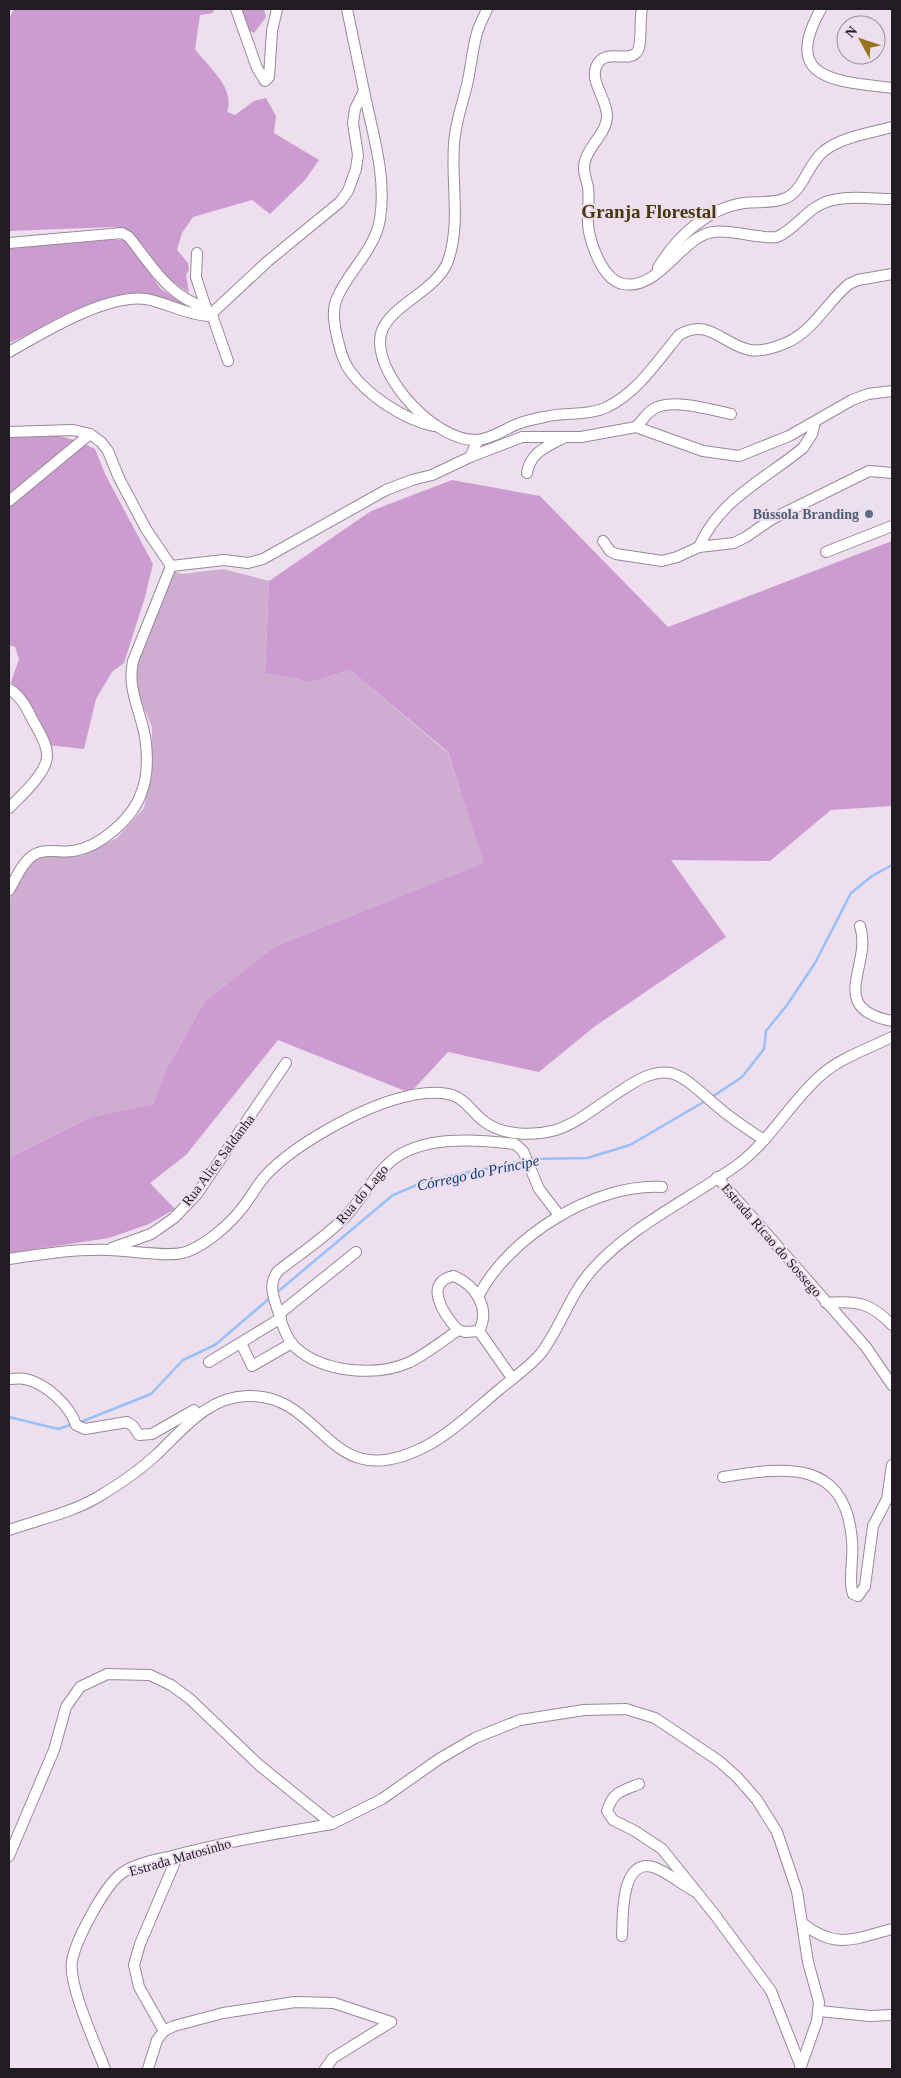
<svg xmlns="http://www.w3.org/2000/svg" width="901" height="2078" font-family="Georgia,serif">
<style>
.green{fill:#ceadd0}
.forest{fill:#cc9bd0}
.lines{fill:none;stroke-linecap:round;stroke-linejoin:round}
.stream{stroke:#98bff7;stroke-width:2.5}
.minor-casing{stroke:#988999;stroke-width:12}
.minor{stroke:#fff;stroke-width:10}
.service-dot{fill:#5c6f8a;stroke:#eedfef;stroke-width:2}
.labels{text-anchor:middle;stroke-width:4;stroke-linejoin:round;paint-order:stroke}
.service-label{font-size:14px;font-weight:bold;fill:#4e5e75;stroke:#eedfef;text-anchor:end}
.street-label{font-size:14px;fill:#211c22;stroke:#eedfef}
.water-label{font-size:15px;font-style:italic;fill:#043878;stroke:#eedfef}
.district-label{font-size:19px;font-weight:bold;fill:#47370f;stroke:#eedfef}
</style>
<rect width="100%" height="100%" fill="#eedfef"/>
<!-- green -->
<path class="green" d="M223 569 269 581 265 673 311 682 350 670 448 753 485 863 274 947 205 1001 167 1068 153 1104 91 1117 9 1158V900L23 869 39 856H82L117 838 144 808 151 768 152 727 136 689 135 663 172 571 182 574Z"/>
<!-- forest -->
<g class="forest">
<path d="M14 9H214L213 13 200 15 195 49C208 67 236 88 227 112L235 115 254 101 266 98 276 116 274 133 319 160 305 180 270 214 252 200 193 217 182 233 177 250 188 263 189 270 186 275 189 293 156 270 129 231 114 227 9 231V18Z"/>
<path d="M239 9H264L266 17 254 33 249 30Z"/>
<path d="M104 240H126L160 288 187 307 127 293 9 343V246Z"/>
<path d="M53 434 81 442 95 449 106 476 153 564 145 597 124 663 112 672 96 699 84 749 48 745 35 712 11 682 19 659 15 647 9 645V437Z"/>
<path d="M452 480 540 496 668 627 892 541V806L831 810 770 861 671 860 726 937 594 1027 539 1072 448 1052 410 1093 278 1040 186 1155 150 1183 175 1209 149 1224 109 1238 9 1253V1158L91 1117 153 1104 167 1068 205 1001 274 947 484 863 448 752 350 670 311 682 265 673 269 581 371 511Z"/>
</g>
<g class="lines">
<!-- stream -->
<g class="stream">
<path d="M712 1097 742 1077 764 1049 766 1031 787 1005 815 963 851 893 872 876 892 865"/>
<path d="M529 1159 587 1158 630 1145 707 1100"/>
<path d="M275 1294 393 1195 426 1181 524 1161"/>
<path d="M9 1417 58 1429 73 1424"/>
<path d="M78 1423 151 1394 183 1360 215 1345 271 1297"/>
</g>
<!-- minor casing -->
<g class="minor-casing">
<g id="minor">
<path d="M236 9 257 68 265 81 269 77 272 31 277 9"/>
<path d="M487 9C484 17 479 25 477 33 472 50 471 68 467 85 462 105 455 124 454 144 451 183 461 223 448 261 436 294 379 308 380 342 380 381 436 441 476 440 488 440 504 430 515 425 524 421 534 419 544 417 564 412 589 416 607 407 637 393 659 359 679 335 709 317 723 345 750 350 762 352 777 347 788 342 815 329 827 302 849 284L858 280 892 274"/>
<path d="M642 9C639 19 643 47 636 53 626 63 604 47 596 67 590 82 608 101 607 117 606 134 589 145 585 161 582 170 586 178 588 187 590 202 586 217 589 232 593 250 604 280 623 284 659 291 682 236 713 232 733 229 755 239 777 237 793 230 802 216 816 207 836 193 870 199 892 199"/>
<path d="M821 9C780 81 838 81 892 88"/>
<path d="M364 91C372 132 387 176 380 219 375 250 349 270 337 298 332 309 334 321 336 332 339 345 342 360 350 371 367 395 404 420 434 426"/>
<path d="M9 243 122 233 129 237C152 266 168 296 206 308L209 316C186 315 168 303 146 299 106 294 44 332 9 352"/>
<path d="M197 253 196 277 206 308"/>
<path d="M658 268C676 237 708 208 744 203 758 201 773 204 786 198 804 190 808 163 824 151 841 137 871 133 892 127"/>
<path d="M212 315 228 361"/>
<path d="M209 316 268 261 340 202 348 191 356 169 358 155 353 123 355 109 364 91 347 9"/>
<path d="M815 422 812 434 803 448C765 479 719 500 699 547L734 543 746 537 772 519 869 471 892 473"/>
<path d="M636 427C641 422 646 414 652 410 670 397 711 410 731 414"/>
<path d="M9 432 73 430 90 434 101 442 108 451 119 478 146 529 171 566 224 560 248 563 263 559 386 490 412 480 432 475 470 457 478 440"/>
<path d="M470 457 522 437H581L636 427 703 451 739 456 789 436 852 400 868 394 892 391"/>
<path d="M527 473C530 452 548 446 565 437"/>
<path d="M9 501 90 434"/>
<path d="M603 541 610 551 616 554 662 561 677 557 699 547"/>
<path d="M826 552 892 526"/>
<path d="M9 689C20 695 27 708 32 719 38 730 47 743 47 755 48 772 20 797 9 808"/>
<path d="M9 890C16 879 21 864 32 856 45 847 59 853 73 851 100 847 134 818 142 791 149 772 148 744 142 724 136 701 128 685 133 661L171 566"/>
<path d="M860 926C873 965 825 1008 892 1021"/>
<path d="M717 1177 866 1347 892 1385"/>
<path d="M112 1248 151 1234 174 1218 197 1194 286 1063"/>
<path d="M9 1259C41 1254 75 1249 108 1250 127 1250 169 1258 186 1252 206 1245 230 1224 243 1207 251 1197 257 1185 266 1175 295 1144 359 1109 400 1098 414 1094 437 1090 452 1095 466 1099 473 1114 485 1122 504 1136 534 1136 556 1130 578 1123 600 1104 619 1092 670 1057 678 1073 718 1107 733 1120 749 1130 764 1140"/>
<path d="M478 1297C508 1237 595 1183 662 1187"/>
<path d="M826 1303C857 1300 871 1303 892 1325"/>
<path d="M279 1314 356 1252"/>
<path d="M458 1330C444 1315 422 1282 454 1276 475 1285 491 1308 479 1331"/>
<path d="M241 1343 252 1366 292 1343"/>
<path d="M209 1362 281 1318"/>
<path d="M512 1378 479 1331 465 1332 458 1330C443 1341 426 1354 410 1362 377 1377 324 1373 296 1348 287 1340 281 1322 278 1311 273 1296 268 1284 278 1271 301 1253 326 1237 346 1216 362 1199 372 1178 390 1162 420 1135 476 1139 515 1144L523 1151 539 1189 559 1215"/>
<path d="M9 1379C14 1379 20 1378 25 1379 46 1383 70 1406 76 1425L85 1429 127 1422 133 1426 139 1435 152 1434 194 1410"/>
<path d="M723 1477C785 1467 846 1458 852 1541 854 1556 848 1581 853 1594L858 1596 865 1586 873 1526 887 1499 892 1465"/>
<path d="M9 1530C37 1520 71 1513 98 1497 118 1485 139 1471 156 1455 183 1430 207 1397 247 1396 327 1393 326 1501 430 1444 455 1430 478 1407 500 1389 514 1377 531 1366 542 1352 561 1326 570 1295 591 1271 630 1226 692 1198 740 1163 771 1139 790 1103 819 1077 839 1058 868 1049 892 1037"/>
<path d="M639 1784C621 1791 613 1792 607 1811L613 1820 635 1831 662 1849 715 1915 771 1991 801 2067"/>
<path d="M9 1856 54 1750 66 1707 80 1687 107 1674 150 1675 171 1685 190 1699 259 1765 332 1824 382 1799 439 1759 475 1738 520 1720 584 1710 626 1709 655 1718 719 1761 737 1777 757 1800 777 1832 797 1891 808 1962 819 2002 817 2021 800 2069"/>
<path d="M802 1923C836 1950 854 1939 892 1929"/>
<path d="M622 1936C623 1919 620 1858 653 1867 666 1871 681 1884 694 1891"/>
<path d="M819 2011 870 2016 892 2015"/>
<path d="M164 2031 139 1987 134 1965 140 1944 178 1855"/>
<path d="M105 2069C96 2045 68 1985 72 1961 76 1939 105 1885 122 1873 136 1863 156 1860 172 1856 225 1842 278 1833 332 1824"/>
<path d="M148 2069 157 2040 164 2031 174 2026 223 2013 295 2002 334 2003 391 2022"/>
<path d="M325 2069 333 2058 391 2022"/>
</g>
</g>
<!-- minor -->
<use href="#minor" class="minor"/>
</g>
<!-- markers -->
<circle class="service-dot" cx="869" cy="514" r="5"/>
<g class="labels">
<!-- service labels -->
<g class="service-label">
<text x="859" y="519">Bússola Branding</text>
</g>
<!-- street labels -->
<g class="street-label">
<text transform="translate(218 1160) rotate(-53)" y="5">Rua Alice Saldanha</text>
<text transform="translate(362 1194) rotate(-50)" y="5">Rua do Lago</text>
<text transform="translate(772 1240) rotate(49)" y="5">Estrada Ricao do Sossego</text>
<text transform="translate(180 1857) rotate(-16)" y="5">Estrada Matosinho</text>
</g>
<!-- water labels -->
<g class="water-label">
<text transform="translate(478 1173) rotate(-12)" y="5">Córrego do Príncipe</text>
</g>
<!-- district labels -->
<g class="district-label">
<text x="649" y="218">Granja Florestal</text>
</g>
</g>
<!-- border -->
<rect width="901" height="2078" fill="none" stroke="#211c22" stroke-width="20"/>
<!-- north arrow -->
<g transform="translate(861 40) rotate(310)"><circle r="24" fill="#eedfef" stroke="#9c919d"/>
<path d="M0-4L9 19L0 12L-9 19Z" fill="#97751e"/>
<text y="-8" font-size="14" font-weight="bold" text-anchor="middle" fill="#211c22">N</text>
</g>
</svg>
